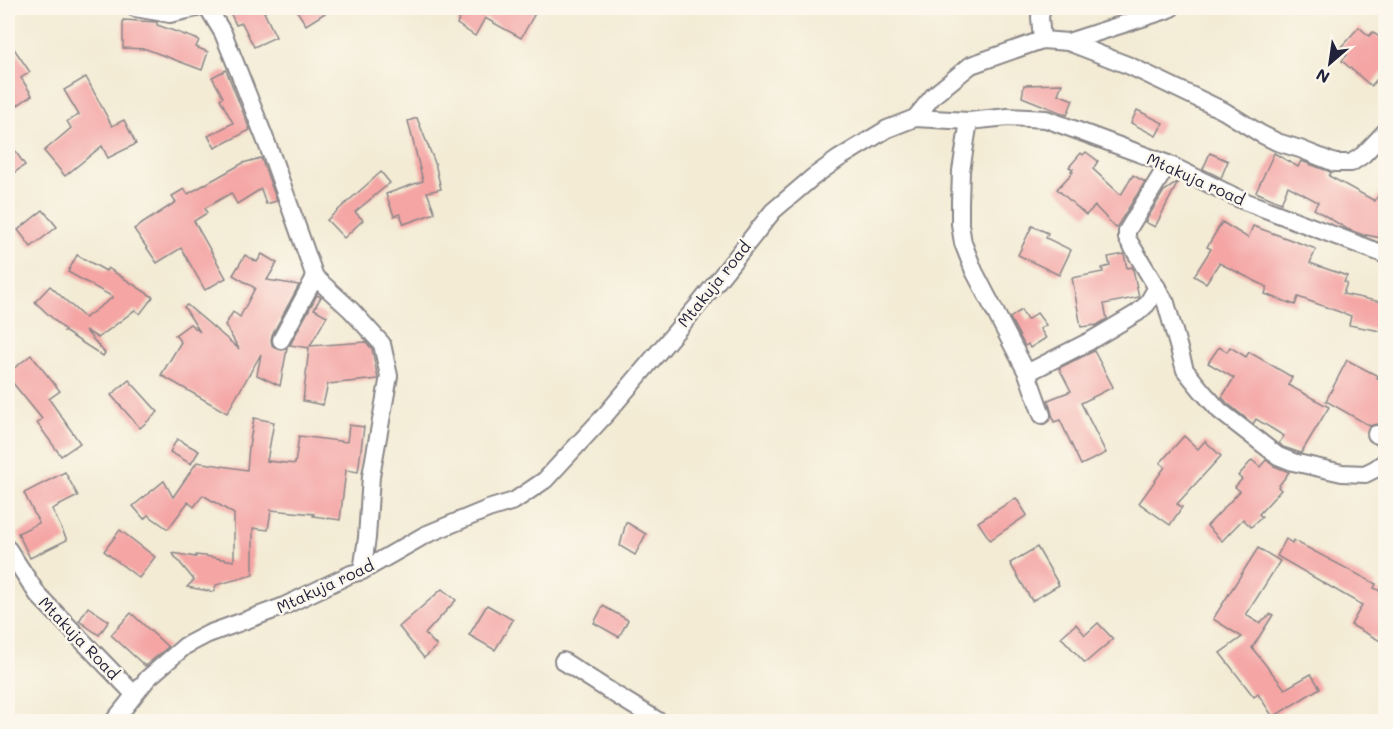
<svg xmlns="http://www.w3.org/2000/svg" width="1393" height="729" font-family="Mali,sans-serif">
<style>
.building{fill:#f4a5a4}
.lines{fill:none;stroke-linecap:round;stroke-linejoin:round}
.minor-casing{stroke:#8a8688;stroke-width:20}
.minor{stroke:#fff;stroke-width:16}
.labels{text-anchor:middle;stroke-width:5;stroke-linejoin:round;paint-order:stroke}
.street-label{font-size:16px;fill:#22223b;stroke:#fbf7ec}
</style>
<rect width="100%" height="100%" fill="#fbf7ec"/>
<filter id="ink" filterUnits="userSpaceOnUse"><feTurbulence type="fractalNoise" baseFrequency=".0167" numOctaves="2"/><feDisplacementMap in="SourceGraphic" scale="12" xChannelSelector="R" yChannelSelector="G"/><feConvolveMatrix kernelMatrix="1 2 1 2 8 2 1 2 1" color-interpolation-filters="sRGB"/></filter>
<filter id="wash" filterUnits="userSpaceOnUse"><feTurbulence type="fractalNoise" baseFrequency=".008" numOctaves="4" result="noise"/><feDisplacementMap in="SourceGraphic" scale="24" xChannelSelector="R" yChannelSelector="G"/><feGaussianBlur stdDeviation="1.35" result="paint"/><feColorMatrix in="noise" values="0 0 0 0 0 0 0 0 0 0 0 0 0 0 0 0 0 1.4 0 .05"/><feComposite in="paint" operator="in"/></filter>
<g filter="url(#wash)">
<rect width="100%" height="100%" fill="#f3ebd4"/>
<g id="blocks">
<!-- building -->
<g class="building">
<path d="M228 8H273L264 12 276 37 254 47 242 23 236 25Z"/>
<path d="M295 8H333L306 25Z"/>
<path d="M464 8H538L521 38 485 18 475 36 457 24Z"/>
<path d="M123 20 157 22V25L199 40 196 47 208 52 202 70 146 49 123 48Z"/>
<path d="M1359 27 1369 36 1373 32 1386 43V69L1371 86 1342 61 1347 55 1340 48Z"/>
<path d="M8 40 30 72 21 78 32 95 8 112Z"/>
<path d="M226 70 250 130 215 148 208 136 233 123 220 99 223 97 212 77Z"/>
<path d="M86 77 112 126 124 120 136 144 108 158 102 146 65 176 44 151 71 128 67 121 79 115 64 90Z"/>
<path d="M1062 84 1058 94 1073 100 1067 115 1022 97 1024 85Z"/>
<path d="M1137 110 1163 123 1156 136 1131 123Z"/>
<path d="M417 118 435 163 441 189 427 192 435 213 404 224 400 214 394 216 386 194 423 181 408 121Z"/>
<path d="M8 141 25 165 8 177Z"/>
<path d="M1086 152 1098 161 1093 169 1121 195 1133 175 1145 182 1116 228 1095 206 1086 215 1057 189 1073 172 1071 171 1073 169 1069 167 1081 153 1083 155Z"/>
<path d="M1210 153 1228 161 1221 178 1203 169Z"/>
<path d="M1274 153 1298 167 1301 161 1328 171 1331 173 1329 176 1375 201 1386 183V239L1366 235V236L1347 229 1314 209 1318 202 1288 186 1281 203 1256 192Z"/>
<path d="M261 158 277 201 266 204 261 189 237 204 231 193 205 208 207 213 194 221 226 278 205 290 181 248 157 263 134 229 176 202 172 196 184 189 188 194 243 163Z"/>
<path d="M381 172 390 183 355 212 363 220 344 238 327 220Z"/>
<path d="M1178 182 1155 227 1145 222 1164 191Z"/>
<path d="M43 210 57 227 31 247 18 230Z"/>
<path d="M1222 222 1248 238 1253 226 1316 249 1310 263 1347 276 1344 282 1347 283 1343 294 1386 303V332L1349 325 1351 316 1298 297 1295 305 1265 294 1267 287 1219 263 1206 283 1194 276 1211 249 1207 247Z"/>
<path d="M1032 226 1048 233 1046 238 1071 250 1059 275 1018 255Z"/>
<path d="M262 254 277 263 267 280 299 285 272 335 271 340 272 345 277 349 282 350 287 349 280 386 257 375 261 354 227 413 161 375 181 342 175 335 190 324 200 332 184 307 187 305 239 349 225 325 233 312 240 317 255 288 233 275 245 255 257 262Z"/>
<path d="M1124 254 1127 268 1132 267 1133 269 1139 297 1104 304 1107 319 1097 325 1081 327 1072 278 1103 272 1102 268 1110 266 1108 257Z"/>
<path d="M77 255 106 271 108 268 153 297 140 314 135 310 98 338 85 330 105 353 103 356 64 331 65 330 35 302 50 286 85 318 113 297 68 272Z"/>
<path d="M317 295 321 297 314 309 327 316 310 346 366 342 372 349 378 379 328 384 323 405 303 401 309 348 290 345Z"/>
<path d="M1021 310 1027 320 1037 313 1046 325 1040 329 1046 338 1030 348 1028 344 1025 346 1010 318Z"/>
<path d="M1219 347 1227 352 1230 347 1246 357 1249 352 1292 377 1288 385 1329 407 1301 453 1283 447 1279 443 1284 436 1256 419 1253 424 1227 403 1222 397 1234 378 1208 363Z"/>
<path d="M1094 351 1113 387 1081 403 1106 453 1081 465 1060 420 1054 422 1048 400 1071 391 1059 368Z"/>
<path d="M31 355 60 391 49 399 80 443 61 456 37 423 42 419 8 377V373Z"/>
<path d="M1347 360 1378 376 1377 378 1386 383V427L1376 424 1370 426 1326 401Z"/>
<path d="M129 380 158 412 140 428 111 395Z"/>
<path d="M254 418 274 422 267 461 295 464 299 436 347 442 349 425 364 427 358 472 346 470 340 520 313 516 314 514 271 510 268 530 253 528V575L216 585 214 592 187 587 194 580 172 553 196 557V555L205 556 234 561V514L203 495 194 507 188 502 168 529 148 515 144 519 133 506 164 481 173 497 197 462 247 470 249 446Z"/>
<path d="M1184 436 1198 449 1205 441 1221 456 1177 504 1182 507 1170 525 1139 503 1165 467 1160 463Z"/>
<path d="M177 439 199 451 191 464 170 452Z"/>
<path d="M1252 460 1260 467 1266 460 1274 466 1289 472 1278 487 1281 490 1259 514 1262 517 1251 527 1243 519 1222 541 1207 526 1240 491 1235 487 1242 479 1238 476Z"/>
<path d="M65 472 78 496 52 509 67 540 30 558 18 533 39 523 24 493Z"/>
<path d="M1016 498 1027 515 990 540 978 522Z"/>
<path d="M626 522 646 534 635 555 620 546Z"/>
<path d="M120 530 155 557 139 578 104 551Z"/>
<path d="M1286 539 1292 543 1293 540 1376 584 1374 588 1386 594V644L1351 625 1362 605 1277 556Z"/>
<path d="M1037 547 1059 585 1032 601 1010 563Z"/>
<path d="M1258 548 1280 561 1246 615 1259 623 1271 614 1273 615 1252 648 1285 689 1311 674 1320 688 1273 717 1258 694 1254 697 1220 653 1242 637 1213 619Z"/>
<path d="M442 589 456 600 425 634 437 646 424 658 399 627Z"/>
<path d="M487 605 513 620 495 650 469 635Z"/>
<path d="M603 606 628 620 619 637 594 623Z"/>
<path d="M88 607 109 621 99 635 79 621Z"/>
<path d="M131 613 168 647 145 666 111 635Z"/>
<path d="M1098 623 1113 639 1085 663 1061 637 1076 624 1085 635Z"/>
</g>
</g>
</g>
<g filter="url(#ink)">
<use href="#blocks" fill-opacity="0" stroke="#8a8688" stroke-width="1.5"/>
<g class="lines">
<!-- minor casing -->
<g class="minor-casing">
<g id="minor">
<path d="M135 8 170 14 197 8"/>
<path d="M208 8 223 33 236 65 273 159 315 277 351 310 382 344 389 376 371 476 367 538 362 571"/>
<path d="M1042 8 1040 17 1042 40"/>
<path d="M1068 42 1130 66 1224 111 1261 134 1277 142 1300 149 1335 163H1351L1363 155 1386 131"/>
<path d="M915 118 934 95 971 65 1042 40 1068 42 1164 11 1171 8"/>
<path d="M969 121 961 171 960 202V224L963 243 974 271 1027 373 1042 415"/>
<path d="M1168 164 1127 231V238L1166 303 1185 370 1202 391 1220 411 1269 449 1278 456 1293 462 1342 473 1365 474 1375 469 1386 461"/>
<path d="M281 340 315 277"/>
<path d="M1027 373 1090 341 1137 313 1147 304 1157 287"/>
<path d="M1376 434 1386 439"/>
<path d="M8 549 38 595 134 694"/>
<path d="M563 661 616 695 660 722"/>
<path d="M113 722 148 678 185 646 208 634 282 607 351 574 362 571 425 535 488 509 514 501 545 480 607 413 700 303 773 211 813 177 838 159 887 129 915 118 969 121 1008 117 1046 119 1168 164 1244 201 1386 255"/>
</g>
</g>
<!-- minor -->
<use href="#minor" class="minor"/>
</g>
</g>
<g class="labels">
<!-- street labels -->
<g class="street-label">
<text transform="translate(1196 179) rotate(24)" y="6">Mtakuja road</text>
<text transform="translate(714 284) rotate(-51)" y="6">Mtakuja road</text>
<text transform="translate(325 586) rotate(-25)" y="6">Mtakuja road</text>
<text transform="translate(79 638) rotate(46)" y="6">Mtakuja Road</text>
</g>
</g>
<!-- margin -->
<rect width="1393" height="729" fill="none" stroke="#fbf7ec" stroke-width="30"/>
<!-- north arrow -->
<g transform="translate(1330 63) rotate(209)" stroke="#fbf7ec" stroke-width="4.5" paint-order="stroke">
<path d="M0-4.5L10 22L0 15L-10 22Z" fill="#22223b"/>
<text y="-9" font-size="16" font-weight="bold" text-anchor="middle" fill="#22223b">N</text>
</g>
</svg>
